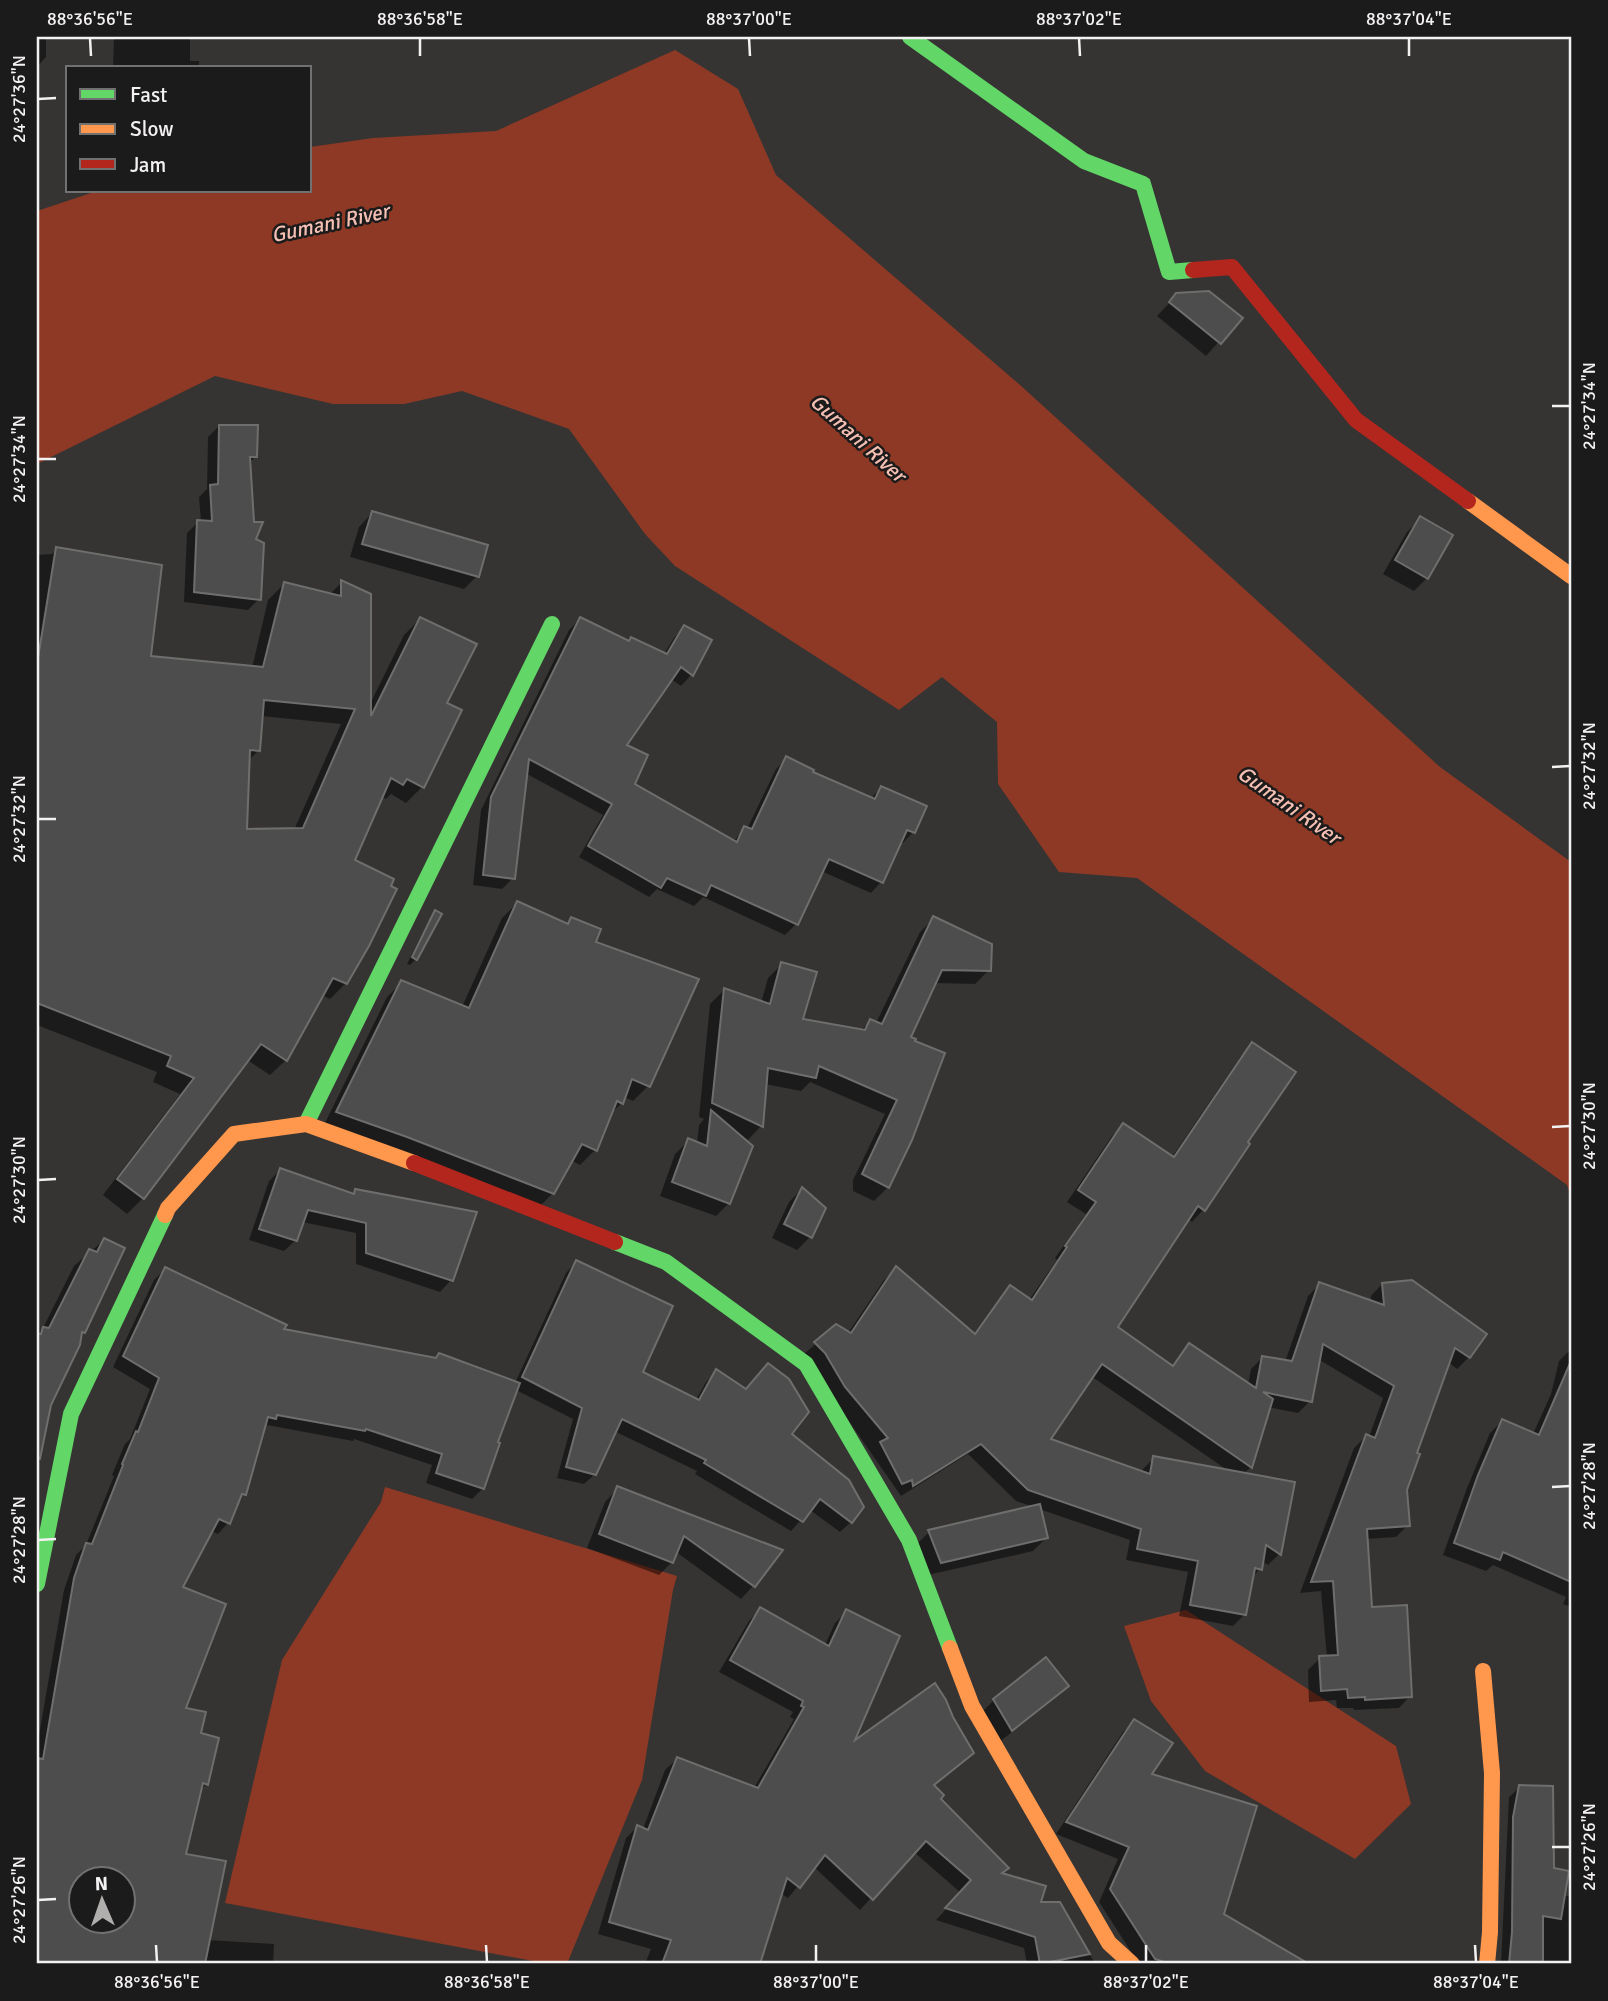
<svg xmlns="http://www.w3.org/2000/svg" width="1608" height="2001" font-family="Signika,sans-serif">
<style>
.water{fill:#8d3925}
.shadow{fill:#0007;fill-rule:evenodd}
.building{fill:#4c4d4c;stroke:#6e6e6d;stroke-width:2;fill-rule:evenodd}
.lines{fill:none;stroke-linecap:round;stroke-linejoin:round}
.fast{stroke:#63d668;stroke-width:16}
.slow{stroke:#ff974d;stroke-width:16}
.jam{stroke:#b3261e;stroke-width:16}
.ticks{fill:none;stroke:#f3f1f1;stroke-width:2.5}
.labels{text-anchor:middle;stroke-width:5;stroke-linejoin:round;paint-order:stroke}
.water-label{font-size:21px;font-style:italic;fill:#f5c0b3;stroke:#1c1b1b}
.neatline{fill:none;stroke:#f3f1f1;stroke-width:2.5}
.ticks-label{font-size:18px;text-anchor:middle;fill:#f3f1f1}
</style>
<rect width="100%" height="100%" fill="#353433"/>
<!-- water -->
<g class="water">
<path d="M675 50 738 89 776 175 1019 384 1440 767 1571 862V1197L1567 1185 1137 878 1059 872 998 784 997 722 942 677 899 710 675 566 645 534 569 429 462 391 404 404H333L215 376 37 464V211L97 191H310V147L373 138 496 131Z"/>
<path d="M385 1487 677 1576 673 1590 642 1780 567 1964H549L225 1903 282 1660 381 1502Z"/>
<path d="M1186 1610 1396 1746 1411 1804 1355 1859 1205 1771 1151 1701 1124 1626Z"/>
</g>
<!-- shadow -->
<g class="shadow">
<path d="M37 37H46V57L37 67Z"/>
<path d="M114 37H190V61H199V68H113Z"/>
<path d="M1177 295 1240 318 1206 356 1157 316Z"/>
<path d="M219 426 256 456 249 463 259 599 248 610 184 602 187 533 198 522H201L199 497 207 489 208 437Z"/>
<path d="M372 513 477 576 464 589 350 557 359 527Z"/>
<path d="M1420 519 1427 578 1414 591 1383 574 1407 532Z"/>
<path d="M57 549 149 657 252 668 268 600 284 584 329 595 342 582 369 706 404 635 420 619 445 704 460 711 422 787 406 803 391 794 386 799 381 796 352 861 346 983 330 999 322 995 286 1060 270 1075 247 1060 143 1198 127 1214 103 1195 180 1094 153 1082 157 1072 37 1025V555L52 554ZM261 716 341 724 294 830 245 831 248 761 259 750Z"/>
<path d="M580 619 628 642 631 639 664 654 674 638 684 627 710 641 691 675 681 686 671 679 624 746 632 785 733 842 745 828 747 829 776 769 787 758 811 772 870 799 881 788 925 807 913 832 903 843 900 842 881 882 871 893 821 871 796 924 785 935 703 897 694 906 657 889 649 897 579 857 603 815 525 773 513 878 502 889 473 885 481 810 569 630Z"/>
<path d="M517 903 566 925 571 920 593 943 648 1086 633 1101 624 1097 622 1103 609 1115 595 1150 580 1165 571 1160 553 1193 538 1208 323 1127 387 997 402 982 462 1007 502 918Z"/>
<path d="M436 913 416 959 410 965 407 964 430 919Z"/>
<path d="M934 918 989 970 975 984 934 983 908 1038 888 1187 874 1201 853 1191V1180L885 1114 810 1082 801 1091 765 1084 761 1126 746 1142 729 1203 716 1216 660 1196 675 1154 689 1140 697 1144 699 1125 704 1119 699 1117 710 1004 724 990 761 1003 768 978 782 964 801 1020 860 1031 871 1021 876 1023 920 932Z"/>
<path d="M1252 1044 1245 1143 1248 1144 1203 1210 1192 1222 1188 1219 1115 1327 1171 1367 1189 1346 1248 1385 1251 1369 1263 1357 1285 1362 1308 1296 1320 1284 1371 1302V1296L1382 1284 1469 1357 1457 1369 1448 1362 1415 1455 1405 1489 1408 1525 1396 1537 1366 1539 1370 1609 1410 1696 1399 1708 1354 1710 1353 1708H1337L1336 1700 1309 1702 1308 1670 1320 1658H1327L1321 1591 1300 1593 1354 1448 1366 1436 1369 1437 1383 1398 1318 1359 1310 1401 1298 1413 1268 1407 1251 1467 1243 1474 1279 1554 1268 1565 1262 1561 1260 1569 1252 1577 1244 1615 1233 1626 1179 1616 1188 1572 1126 1560 1130 1540 1039 1509 1046 1538 1033 1551 928 1575 916 1545 929 1532 1034 1507 1016 1501 968 1454 901 1496 803 1355 836 1326 848 1333 884 1280 896 1269 973 1335 999 1299 1010 1288 1029 1300 1057 1260 1055 1258 1086 1214 1067 1202 1112 1136 1123 1125 1172 1157 1241 1056ZM1091 1376 1230 1472 1154 1458 1142 1470 1141 1473 1048 1440Z"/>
<path d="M280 1170 352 1195 356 1191 474 1213 451 1280 440 1292 356 1264V1233L302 1222 296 1240 284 1251 249 1240 269 1181Z"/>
<path d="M802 1189 824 1208 810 1237 797 1250 772 1238 789 1202Z"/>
<path d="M104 1240 83 1332 79 1336 50 1404 37 1466V1334L42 1330 74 1266Z"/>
<path d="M576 1262 641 1372 696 1400 706 1382 716 1372 790 1434 851 1522 840 1532 810 1510 791 1531 695 1474 697 1471 614 1431 595 1474 584 1484 557 1478 573 1419 516 1390 496 1443 483 1488 472 1499 426 1483 432 1465 354 1439 353 1441 267 1425 263 1430 244 1494 238 1501 228 1523 218 1534 211 1531 181 1588 184 1709 199 1735 207 1784 200 1790 184 1855 208 1940 274 1944 273 1964H37V1747L64 1590 76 1555 86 1545 114 1476 112 1475 125 1444 130 1439 150 1389 113 1367 154 1280 165 1269 281 1330 434 1359 439 1355 515 1383 566 1273ZM80 1878H122V1920H80Z"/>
<path d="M1571 1349V1607L1563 1604 1566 1597 1493 1565 1486 1571 1443 1555 1467 1488 1490 1433 1502 1421 1533 1434 1551 1394 1559 1361Z"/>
<path d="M618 1488 754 1585 741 1599 676 1552 672 1562 659 1575 587 1548 605 1502Z"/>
<path d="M760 1609 825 1645 835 1623 847 1611 851 1745 951 1718 972 1753 932 1786 938 1799 1001 1874 1038 1904 1059 1903 1093 1960 1097 1964H1027L1024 1948 936 1920 961 1893 914 1852 860 1910 814 1867 788 1898 780 1893 758 1964H645L651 1949 598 1934 626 1838 637 1827 643 1829 665 1770 677 1759 754 1788 794 1719 790 1717 793 1712 719 1672 749 1621Z"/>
<path d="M1067 1686 1054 1699 998 1743 981 1713 994 1700Z"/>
<path d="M1134 1721 1149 1775 1222 1915 1289 1954 1283 1964H1139L1099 1902 1118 1859 1056 1834 1123 1732Z"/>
<path d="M1520 1787 1563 1896H1571V1964H1501L1509 1797Z"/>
</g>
<!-- building -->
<g class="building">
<path d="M1209 291 1243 318 1221 344 1169 302 1176 293Z"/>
<path d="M219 425H258L257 457H250L254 522H263L256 539 264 543 261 600 194 592 197 520 212 521 210 485 218 484Z"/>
<path d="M372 511 488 545 479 577 362 544Z"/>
<path d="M1420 516 1453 535 1428 579 1395 560Z"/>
<path d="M56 547 162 565 151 656 263 667 284 582 341 596V580L371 594V716L420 617 477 644 447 703 462 710 424 788 407 779 403 785 391 778 355 860 394 879 391 886 397 889 369 946 347 984 333 978 287 1061 261 1044 144 1199 117 1179 194 1078 167 1066 171 1056 37 1003V664ZM264 700 355 709 303 828 247 829 250 750 260 751Z"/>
<path d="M580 617 629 641 631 637 667 654 684 625 712 640 693 676 681 667 627 745 648 755 635 784 737 842 744 826 752 829 786 756 814 770 813 772 875 799 881 786 927 806 915 833 907 830 883 883 829 859 798 925 711 885 706 896 667 878 661 888 588 846 612 804 529 759 515 879 483 875 491 797Z"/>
<path d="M517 901 568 924 571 917 601 929 596 942 699 979 650 1087 632 1079 623 1104 617 1101 597 1151 582 1144 554 1194 407 1137 336 1112 401 980 469 1008Z"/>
<path d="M435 910 442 914 417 960 412 957Z"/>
<path d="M933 916 992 944 991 971 942 970 911 1037 916 1039 915 1041 945 1053 912 1140 889 1188 862 1174 897 1100 819 1066 816 1078 768 1068 763 1127 712 1103 724 988 770 1004 781 962 817 972 803 1019 865 1030 870 1019 882 1024Z"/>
<path d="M1252 1042 1296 1072 1248 1142 1250 1144 1205 1211 1198 1206 1118 1327 1173 1366 1189 1343 1256 1388 1262 1356 1292 1361 1319 1282 1384 1305 1382 1283 1412 1280 1487 1334 1470 1358 1455 1348 1417 1453 1420 1454 1407 1490 1410 1526 1367 1529 1372 1607 1407 1605 1412 1697 1365 1700V1697L1348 1698 1347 1689 1321 1691 1319 1656 1338 1655 1333 1581 1311 1582 1366 1434 1375 1438 1394 1386 1323 1344 1312 1402 1263 1392 1273 1399 1252 1468 1102 1364 1051 1439 1150 1474 1153 1456 1295 1482 1281 1555 1266 1545 1262 1570 1255 1568 1246 1615 1190 1605 1198 1561 1137 1549 1141 1529 1028 1490 981 1444 913 1486 912 1480 902 1484 880 1442 888 1438 845 1387 825 1353 814 1342 836 1324 851 1333 896 1266 975 1334 1010 1285 1032 1300 1067 1247 1065 1246 1096 1202 1078 1190 1123 1123 1174 1157Z"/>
<path d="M711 1110 753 1146 730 1204 672 1182 688 1138 707 1146Z"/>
<path d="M280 1168 354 1194 355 1189 477 1212 453 1281 366 1253V1223L308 1210 297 1241 259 1229Z"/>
<path d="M802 1187 826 1208 812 1238 784 1224Z"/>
<path d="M104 1238 125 1248 85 1333 82 1332 80 1345 51 1405 40 1459 37 1458V1333L41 1334 43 1327 49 1328 89 1249 97 1252Z"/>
<path d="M576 1260 673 1306 643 1372 699 1400 716 1369 746 1389 768 1363 789 1379 809 1412 792 1434 849 1480 864 1507 852 1523 820 1499 803 1522 704 1463 706 1460 622 1419 596 1475 566 1467 582 1408 522 1377Z"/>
<path d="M165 1267 287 1325 284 1329 436 1358 439 1353 520 1383 498 1442 500 1443 484 1489 436 1473 442 1454 366 1429 365 1431 277 1415 276 1419 268 1417 246 1495 242 1494 230 1524 219 1519 183 1587 226 1604 186 1708 206 1712 201 1733 219 1738 208 1785 203 1783 186 1854 226 1861 205 1964H37V1758L43 1759 74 1578 86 1543 92 1544 123 1465 122 1464 136 1431 138 1432 159 1378 123 1356ZM80 1879H122V1921H80Z"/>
<path d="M1571 1361V1582L1503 1552 1500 1560 1454 1543 1478 1475 1502 1419 1539 1435Z"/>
<path d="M617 1486 671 1507 783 1550 755 1587 684 1536 673 1563 599 1534Z"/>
<path d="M1040 1504 1048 1538 941 1563 928 1530Z"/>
<path d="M760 1607 829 1646 846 1609 900 1636 855 1740 935 1683 946 1700 953 1717 974 1753 934 1785 944 1795 941 1799 1009 1868 1002 1873 1046 1886 1041 1902H1060L1090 1954 1040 1964 1035 1937 945 1908 971 1880 926 1841 873 1900 825 1855 800 1888 787 1878 760 1964H662L671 1940 609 1922 637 1825 648 1830 677 1757 758 1788 804 1707 801 1706 803 1701 730 1660Z"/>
<path d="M1046 1657 1069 1686 1012 1731 993 1699Z"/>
<path d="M1134 1719 1173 1743 1152 1774 1257 1806 1224 1914 1309 1964H1171L1155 1959 1110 1889 1129 1847 1066 1822Z"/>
<path d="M1519 1785 1553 1786 1554 1868 1569 1871 1561 1919 1543 1916V1964H1509L1512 1932 1513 1817Z"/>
</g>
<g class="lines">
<!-- fast -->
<g class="fast">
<path d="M910 37 1084 161 1143 184 1169 272 1193 270"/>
<path d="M306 1124 552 624"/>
<path d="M615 1242 666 1262 806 1364 909 1540 950 1648"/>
<path d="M37 1584 71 1414 165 1215"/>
</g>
<!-- slow -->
<g class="slow">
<path d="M1468 501 1571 576"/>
<path d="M165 1215 168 1208 234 1134 306 1124 414 1163"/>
<path d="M950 1648 972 1706 1109 1943 1132 1964"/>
<path d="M1483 1671 1492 1773 1490 1932 1487 1964"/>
</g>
<!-- jam -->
<g class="jam">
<path d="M1193 270 1232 267 1356 420 1468 501"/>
<path d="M414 1163 615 1242"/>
</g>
</g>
<!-- ticks -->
<path class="ticks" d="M90 38 91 56M420 38V56M749 38 750 56M1079 38 1080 56M1409 38V56M38 99 56 98M1552 406H1570M38 459H56M1552 767 1570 766M38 819H56M1552 1127 1570 1126M38 1180 56 1179M1552 1487 1570 1486M38 1540 56 1539M1552 1847H1570M38 1900 56 1899M156 1945 157 1962M486 1945 487 1962M816 1945V1962M1146 1945V1962M1475 1945 1476 1962"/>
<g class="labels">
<!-- water labels -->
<g class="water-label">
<text transform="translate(330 223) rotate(-12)" y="7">Gumani River</text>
<text transform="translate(858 438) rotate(42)" y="7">Gumani River</text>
<text transform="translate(1289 805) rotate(35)" y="7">Gumani River</text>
</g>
</g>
<!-- border -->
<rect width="1608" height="2001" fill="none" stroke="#1c1b1b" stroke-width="77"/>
<!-- legend -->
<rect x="66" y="66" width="245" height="126" fill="#1c1b1b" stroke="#727171" stroke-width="2"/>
<rect x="80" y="89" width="35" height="10" fill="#63d668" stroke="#727171" stroke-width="2"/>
<text x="130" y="102" font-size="21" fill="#f3f1f1">Fast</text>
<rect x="80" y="124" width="35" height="10" fill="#ff974d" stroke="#727171" stroke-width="2"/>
<text x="130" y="136" font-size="21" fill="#f3f1f1">Slow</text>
<rect x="80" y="159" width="35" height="10" fill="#b3261e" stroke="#727171" stroke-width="2"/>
<text x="130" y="172" font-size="21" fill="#f3f1f1">Jam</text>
<!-- north arrow -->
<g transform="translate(102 1900) rotate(358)"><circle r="33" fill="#1c1b1b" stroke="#727171" stroke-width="2"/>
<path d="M0-5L12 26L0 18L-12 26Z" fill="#b0afae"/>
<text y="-10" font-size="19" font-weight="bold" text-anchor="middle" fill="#f3f1f1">N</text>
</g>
<rect x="38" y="38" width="1532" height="1924" class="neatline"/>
<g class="ticks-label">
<text x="90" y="25">88°36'56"E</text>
<text x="420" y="25">88°36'58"E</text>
<text x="749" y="25">88°37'00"E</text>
<text x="1079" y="25">88°37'02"E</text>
<text x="1409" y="25">88°37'04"E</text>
<text transform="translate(19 99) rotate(-90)" y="6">24°27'36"N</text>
<text transform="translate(1589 406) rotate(-90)" y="6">24°27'34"N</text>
<text transform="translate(19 459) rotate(-90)" y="6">24°27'34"N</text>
<text transform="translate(1589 766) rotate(-90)" y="6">24°27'32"N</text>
<text transform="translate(19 819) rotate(-90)" y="6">24°27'32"N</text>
<text transform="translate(1589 1126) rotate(-90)" y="6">24°27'30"N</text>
<text transform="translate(19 1180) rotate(-90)" y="6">24°27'30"N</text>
<text transform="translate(1589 1486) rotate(-90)" y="6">24°27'28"N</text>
<text transform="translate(19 1540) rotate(-90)" y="6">24°27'28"N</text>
<text transform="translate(1589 1847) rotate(-90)" y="6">24°27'26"N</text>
<text transform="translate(19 1900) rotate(-90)" y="6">24°27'26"N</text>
<text x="157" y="1988">88°36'56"E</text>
<text x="487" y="1988">88°36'58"E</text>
<text x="816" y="1988">88°37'00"E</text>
<text x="1146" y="1988">88°37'02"E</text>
<text x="1476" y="1988">88°37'04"E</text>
</g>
</svg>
